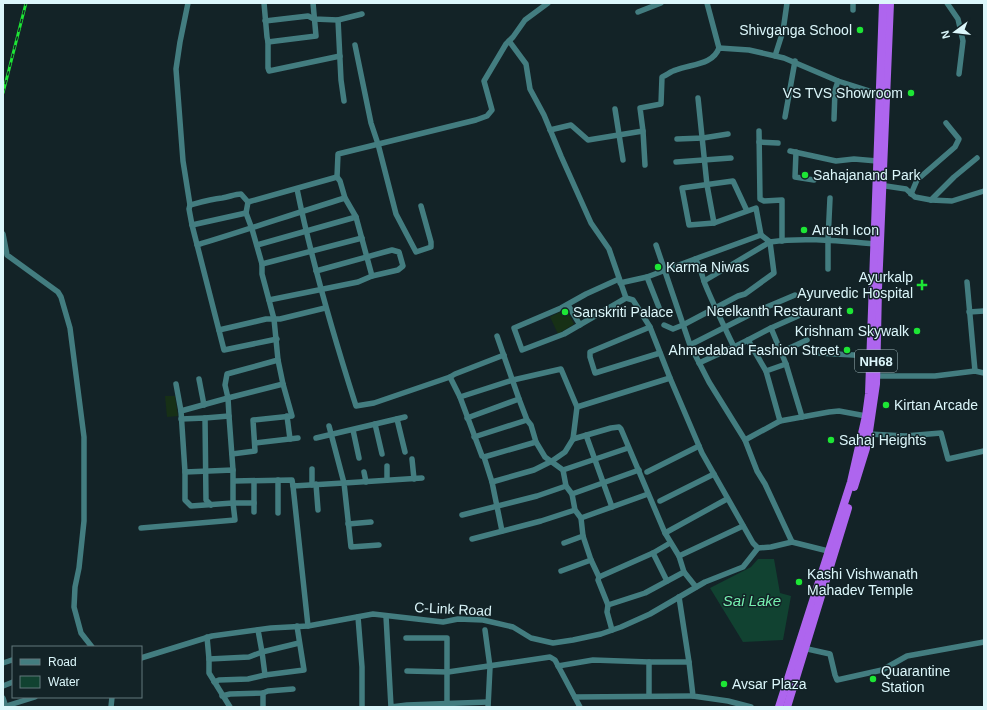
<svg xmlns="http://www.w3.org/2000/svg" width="987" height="710" font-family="Arial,sans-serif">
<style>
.green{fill:#173016}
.water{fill:#114231}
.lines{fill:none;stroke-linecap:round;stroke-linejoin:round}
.minor{stroke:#437d80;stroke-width:5.5}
.highway{stroke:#ae65ee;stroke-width:8}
.rail-casing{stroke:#1de635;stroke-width:3}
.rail{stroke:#132327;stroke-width:1.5;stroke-dasharray:4.5;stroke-linecap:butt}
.poi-dot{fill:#1de635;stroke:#132327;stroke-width:1.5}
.labels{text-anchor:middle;stroke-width:3;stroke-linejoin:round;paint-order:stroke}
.shield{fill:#132327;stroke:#a0b7bb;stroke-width:1}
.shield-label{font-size:13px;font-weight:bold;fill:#dcf7fb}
.poi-label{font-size:14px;fill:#dcf7fb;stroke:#132327;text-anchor:start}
.street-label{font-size:14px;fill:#dcf7fb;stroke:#132327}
.water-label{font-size:15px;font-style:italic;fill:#76f0b0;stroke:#132327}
</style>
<rect width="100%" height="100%" fill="#132327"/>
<!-- green -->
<g class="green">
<path d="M566 309 574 324 558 334 550 317Z"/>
<path d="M165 396H175L178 416 167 417Z"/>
</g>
<!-- water -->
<path class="water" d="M758 559H774L780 593 791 596 783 640 743 642 710 588 751 567Z"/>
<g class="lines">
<!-- minor -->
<g class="minor">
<path d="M188 3 180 42 176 69 183 161 190 205 189 209 192 225 224 350 277 339"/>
<path d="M264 3 267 37 268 42V68L269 71 340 56"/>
<path d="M707 3 719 48"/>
<path d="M853 3V10"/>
<path d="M947 3 958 19 963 41 959 74"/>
<path d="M638 12 661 3"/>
<path d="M338 20 341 80 344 101"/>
<path d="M265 21 308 16 314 19 338 20 362 14"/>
<path d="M509 41 526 64 530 89 544 115 561 156 591 223 609 249 626 298 633 300 650 327 670 378 702 453 753 543 758 548"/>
<path d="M268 42 316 36 313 3"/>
<path d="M355 45 371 123 378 144 396 214 416 252 431 247V242L421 206"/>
<path d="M775 56 783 31 787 3"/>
<path d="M698 98 707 185 714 223"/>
<path d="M615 109 623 160"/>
<path d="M785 117 795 61"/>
<path d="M834 119 835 90 838 81"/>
<path d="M550 130 571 125 588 140 643 131 640 108 661 104 662 77C667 75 671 71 676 70 691 64 713 65 719 48L749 50 784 58 838 81 879 94"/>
<path d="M643 131 645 165"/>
<path d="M759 131 760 199 764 201 782 200V241"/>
<path d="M677 139 703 138 728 134"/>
<path d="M759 142 778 143"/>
<path d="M790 151 836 161 854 159 877 161"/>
<path d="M796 152 795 177 814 180"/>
<path d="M676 162 731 158"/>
<path d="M879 185 906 189 915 197 931 200 952 201 984 191"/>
<path d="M297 189C312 263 333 334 356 406L374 403 450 377 455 374 504 355"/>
<path d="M911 194 917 180 955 147 959 139 946 123"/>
<path d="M931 200 954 177 977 158"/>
<path d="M248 202 337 177"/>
<path d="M190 205C201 202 211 199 222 198 229 197 235 194 241 194L248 202 246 213 252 229 262 264V274L274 319 278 360 283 384 292 416 253 420 255 451 232 454"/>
<path d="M747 211 733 181 682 188 689 225 714 223 756 208 761 235"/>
<path d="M192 225 246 213"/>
<path d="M3 234 7 255 58 292 61 297 70 328 84 437V521L79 568 75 587 74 607 81 633 92 647"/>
<path d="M197 245C247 230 296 213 345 198"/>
<path d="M257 245 356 217"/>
<path d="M656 245 690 345 709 382 745 440 757 471 765 484 792 542"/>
<path d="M695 259 761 235 770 242 704 281"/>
<path d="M262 264 362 238"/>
<path d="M828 269V240L830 198"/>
<path d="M372 276 356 217 345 198 340 181 337 177 338 154 476 120 487 116 492 110 484 81 506 44 513 37 525 20 548 3"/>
<path d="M647 277 660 310"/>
<path d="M619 279 586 294 561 308 514 328 522 350 564 334 626 298"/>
<path d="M967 282 975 371"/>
<path d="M620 283 647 277 695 259C700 265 702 276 705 284 714 306 724 326 734 347L699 363"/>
<path d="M269 300 358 282 372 276 398 270 403 266 399 252 392 250 316 271"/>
<path d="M568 305 580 325"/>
<path d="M969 312 984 311"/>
<path d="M664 325 673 329 683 325 738 296 745 294 774 273 770 242C804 237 839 241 874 244"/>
<path d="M650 327 590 352V357L595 373 660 353"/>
<path d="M771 328 798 316"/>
<path d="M219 330 266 319H280L325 308"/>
<path d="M497 336 519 399 527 420 531 425 536 442 545 457 563 470 566 486 572 494 575 510 581 518 583 536 591 560 599 577 598 580 608 605 607 612 612 630"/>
<path d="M690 345 755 312 795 295"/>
<path d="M734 347 748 340"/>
<path d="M781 352 807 340"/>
<path d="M819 353 870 356"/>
<path d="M278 360 227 374 225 385 228 398 283 384"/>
<path d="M786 364 766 371 780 421 829 412 839 411 866 416"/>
<path d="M766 371 748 340 771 328 786 364 802 417"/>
<path d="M876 376H935L975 371 984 373"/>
<path d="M450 377 460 397 482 456 484 457 492 482 502 531"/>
<path d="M199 379 204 405"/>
<path d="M176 384 181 411 228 398 229 416 205 418"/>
<path d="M460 397 513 380 561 369 577 407 573 439 565 452 552 461 534 470 492 482"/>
<path d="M577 407 670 378"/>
<path d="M181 411 185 472 233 470V503H254"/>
<path d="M229 416 233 470"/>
<path d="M287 416 290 439"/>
<path d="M467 418 519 399"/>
<path d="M181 419 205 418 206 500 211 505"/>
<path d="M397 419 405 452"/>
<path d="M375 424 382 454"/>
<path d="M353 430 359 458"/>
<path d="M869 434 905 436 941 433 948 459 984 451"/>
<path d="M586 435 612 507"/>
<path d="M474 437 527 420"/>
<path d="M316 438 405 417"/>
<path d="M573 439 611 428 619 427 621 429 665 533 679 556 684 572 696 587"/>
<path d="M745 440 780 421"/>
<path d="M255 443 298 438"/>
<path d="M484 457 536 442"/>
<path d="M412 459 414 479"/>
<path d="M387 466V480"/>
<path d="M312 469V485"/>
<path d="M563 470 628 448"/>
<path d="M364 472 366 482"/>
<path d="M647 472 699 446"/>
<path d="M278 480V513"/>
<path d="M234 481 292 480 293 486 344 483 329 426"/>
<path d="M254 481V512"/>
<path d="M316 484 318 510"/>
<path d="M293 486 308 626"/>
<path d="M572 494 639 470"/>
<path d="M660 501 714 474"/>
<path d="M462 515 537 496 566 486"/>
<path d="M581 518 648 494"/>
<path d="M348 524 371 522"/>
<path d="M141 528 235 520 233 503 191 506 185 500V472"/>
<path d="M665 533 727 499"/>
<path d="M472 539 541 521 575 510"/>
<path d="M564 543 583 536"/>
<path d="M379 545 351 547 344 483 422 478"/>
<path d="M653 553 667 581"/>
<path d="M679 556 743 526"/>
<path d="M561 571 591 560"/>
<path d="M599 577 653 553 670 543"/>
<path d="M679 597 689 662"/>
<path d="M608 605 645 593 684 572"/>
<path d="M386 616 391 707 407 705 488 702"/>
<path d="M358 617 362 667V707"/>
<path d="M258 630 262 652 265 675"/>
<path d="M485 630 490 667 488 707"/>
<path d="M207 637 209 659V673L230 707"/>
<path d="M406 638H447V703"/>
<path d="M803 648 830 654 835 675 837 680 882 670 907 656 984 642"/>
<path d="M141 658 212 636 271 628 308 626 373 614 443 622 458 619 483 620 513 627 531 638 553 643 573 640 601 634 621 627 650 614 705 582 743 567 758 548 771 547 792 542 832 552"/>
<path d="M209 659 249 657 262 652 299 643"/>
<path d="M3 663 12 660"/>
<path d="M558 666 593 660 649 662H689L693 696 728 701 751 707"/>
<path d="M407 671 448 672 550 657 555 660 580 707"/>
<path d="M214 682 219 680 248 679 265 675 304 670 297 626"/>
<path d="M3 686 13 682"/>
<path d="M222 696 230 694 263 693 268 691 293 689"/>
<path d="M649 696V662"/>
<path d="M575 697 693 696"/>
<path d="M3 698 6 707"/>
<path d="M3 707 35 697"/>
<path d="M111 707 112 697"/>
<path d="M263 707V693"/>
</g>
<!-- highway -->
<g class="highway">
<path d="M854 487 867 445 876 384 878 289 890 3"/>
<path d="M779 707 851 482 866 416 869 394 883 3"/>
<path d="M787 707 848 508"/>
</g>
<!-- rail casing -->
<g class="rail-casing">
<path id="rail" d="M3 93 26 3"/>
</g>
<!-- rail -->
<use href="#rail" class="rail"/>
</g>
<!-- markers -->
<g class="poi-dot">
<circle cx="860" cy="30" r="4"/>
<circle cx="911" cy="93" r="4"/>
<circle cx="805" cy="175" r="4"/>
<circle cx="804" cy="230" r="4"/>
<circle cx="658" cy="267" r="4"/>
<path d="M920 279h4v4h4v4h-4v4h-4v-4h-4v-4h4z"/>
<circle cx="850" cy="311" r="4"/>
<circle cx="565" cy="312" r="4"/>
<circle cx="917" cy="331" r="4"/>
<circle cx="847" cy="350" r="4"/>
<circle cx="886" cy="405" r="4"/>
<circle cx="831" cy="440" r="4"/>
<circle cx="799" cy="582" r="4"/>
<circle cx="873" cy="679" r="4"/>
<circle cx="724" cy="684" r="4"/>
</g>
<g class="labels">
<!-- shield labels -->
<rect class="shield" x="855" y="350" width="42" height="22" rx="3"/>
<g class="shield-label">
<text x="876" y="366">NH68</text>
</g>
<!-- poi labels -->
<g class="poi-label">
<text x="852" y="35" text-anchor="end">Shivganga School</text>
<text x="903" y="98" text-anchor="end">VS TVS Showroom</text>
<text x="813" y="180">Sahajanand Park</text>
<text x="812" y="235">Arush Icon</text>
<text x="666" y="272">Karma Niwas</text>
<text x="913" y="282" text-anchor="end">Ayurkalp<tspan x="913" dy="16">Ayurvedic Hospital</tspan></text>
<text x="842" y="316" text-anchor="end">Neelkanth Restaurant</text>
<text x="573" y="317">Sanskriti Palace</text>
<text x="909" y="336" text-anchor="end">Krishnam Skywalk</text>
<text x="839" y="355" text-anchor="end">Ahmedabad Fashion Street</text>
<text x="894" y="410">Kirtan Arcade</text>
<text x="839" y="445">Sahaj Heights</text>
<text x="807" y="579">Kashi Vishwanath<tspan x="807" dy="16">Mahadev Temple</tspan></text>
<text x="881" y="676">Quarantine<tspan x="881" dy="16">Station</tspan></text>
<text x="732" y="689">Avsar Plaza</text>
</g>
<!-- street labels -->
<g class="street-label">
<text transform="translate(453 609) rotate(3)" y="5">C-Link Road</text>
</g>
<!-- water labels -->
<g class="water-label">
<text x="752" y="606">Sai Lake</text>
</g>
</g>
<!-- border -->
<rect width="987" height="710" fill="none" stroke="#dcf7fb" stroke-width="8"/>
<!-- legend -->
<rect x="12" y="646" width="130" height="52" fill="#132327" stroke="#63787c"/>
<rect x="20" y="659" width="20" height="6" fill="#437d80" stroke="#63787c"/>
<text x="48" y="666" font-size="12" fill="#dcf7fb">Road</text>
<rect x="20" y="676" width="20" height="12" fill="#114231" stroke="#63787c"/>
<text x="48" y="686" font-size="12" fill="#dcf7fb">Water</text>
<!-- north arrow -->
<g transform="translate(955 32) rotate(255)" stroke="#132327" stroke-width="3" paint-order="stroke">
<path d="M0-3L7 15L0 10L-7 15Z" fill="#dcf7fb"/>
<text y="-6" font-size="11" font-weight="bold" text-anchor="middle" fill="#dcf7fb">N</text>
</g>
</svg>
